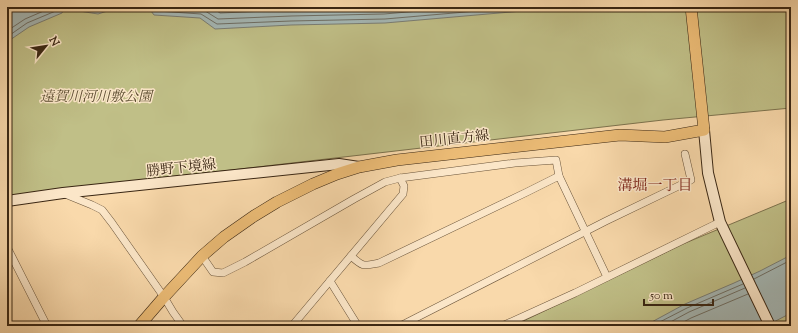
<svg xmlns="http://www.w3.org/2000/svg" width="798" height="333" font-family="'Sorts Mill Goudy','Noto Serif JP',serif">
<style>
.green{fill:#c0bf87;stroke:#7c724d}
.water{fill:#a4b7b5;stroke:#797d74}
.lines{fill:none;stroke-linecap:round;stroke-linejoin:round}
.shore{stroke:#6e6e64;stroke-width:1}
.minor-casing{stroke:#695339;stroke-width:8}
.secondary-casing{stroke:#392613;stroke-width:12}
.primary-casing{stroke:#392613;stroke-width:12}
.minor{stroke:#fbe6c8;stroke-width:7}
.secondary{stroke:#fbe6c8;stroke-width:10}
.primary{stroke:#ecbc76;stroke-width:11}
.labels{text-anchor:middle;stroke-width:3;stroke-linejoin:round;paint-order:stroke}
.park-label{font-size:14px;font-style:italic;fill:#5b4c30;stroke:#fbe6c8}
.street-label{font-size:14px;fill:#392613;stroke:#fbe6c8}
.neighbourhood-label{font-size:15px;fill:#7a1f14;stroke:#fbe6c8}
</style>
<rect width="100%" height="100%" fill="#f9d9ab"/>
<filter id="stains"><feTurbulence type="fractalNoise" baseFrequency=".005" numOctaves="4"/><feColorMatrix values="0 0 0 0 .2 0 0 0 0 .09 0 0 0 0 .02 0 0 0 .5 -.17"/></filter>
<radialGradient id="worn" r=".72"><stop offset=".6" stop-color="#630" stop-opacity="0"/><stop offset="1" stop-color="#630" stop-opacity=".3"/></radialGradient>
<!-- green -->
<g class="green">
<path d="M7 7H791V108L663 120 7 196Z"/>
<path d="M791 199V326H513L683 244Z"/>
</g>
<!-- water -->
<g class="water">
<path d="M7 7H65L62 13 29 27 7 42Z"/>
<path d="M76 7H120L98 14 79 11Z"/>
<path d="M148 7H568L385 23 291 25 215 29 200 18 154 15Z"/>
<path d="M791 255V313L766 326H647L648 324 685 304 734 283 760 271Z"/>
</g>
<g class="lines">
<!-- shore -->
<g class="shore">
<path d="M153 7 157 11 201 14 217 24 291 21 385 19 523 7"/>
<path d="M170 7 202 9 218 19 291 16 384 14 466 7"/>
<path d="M211 7 220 13 291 10 384 8 398 7"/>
<path d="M7 31 25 19 53 7"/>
<path d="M7 37 27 23 58 10 61 7"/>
<path d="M754 279 791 260"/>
<path d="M652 326 687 308 743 284"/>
<path d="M663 326 689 312 745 288"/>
<path d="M676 326 691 318 748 294"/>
</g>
<!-- minor casing -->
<g class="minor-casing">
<g id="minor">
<path d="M65 194 92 205 102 210 112 223 164 297 173 312 183 326"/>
<path d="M7 247 47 326"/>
<path d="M202 256 213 272 223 273 245 262 354 199 385 182 400 178 515 163 556 160 559 176"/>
<path d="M351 256C363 267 363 266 379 263L527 192 559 176 607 277"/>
<path d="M330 281 358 326"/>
<path d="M292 326 403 194 404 186 400 178"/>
<path d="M400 326 606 221 691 180 685 154"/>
<path d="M502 326 575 293 720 222"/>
</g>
</g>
<!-- secondary casing -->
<g class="secondary-casing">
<g id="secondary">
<path d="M704 130 708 173 720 222 770 326"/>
<path d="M7 201 63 193 339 164 359 167"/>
</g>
</g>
<!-- primary casing -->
<g class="primary-casing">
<path id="primary" d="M139 326 164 297 202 256 224 237 254 216 277 202 313 184 337 174 359 167 397 160 620 135 665 137 704 130 691 7"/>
</g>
<!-- minor -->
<use href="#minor" class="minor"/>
<!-- secondary -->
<use href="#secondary" class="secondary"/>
<!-- primary -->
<use href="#primary" class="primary"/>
</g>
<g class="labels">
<!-- park labels -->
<g class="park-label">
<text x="96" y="101">遠賀川河川敷公園</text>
</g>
<!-- street labels -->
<g class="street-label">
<text transform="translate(454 138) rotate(-6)" y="5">田川直方線</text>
<text transform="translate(181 167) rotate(-6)" y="5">勝野下境線</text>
</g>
<!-- neighbourhood labels -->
<g class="neighbourhood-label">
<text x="655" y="190">溝堀一丁目</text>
</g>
</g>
<!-- margin -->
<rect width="798" height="333" fill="none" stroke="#f9d9ab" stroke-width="24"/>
<rect x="8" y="8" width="782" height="317" fill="none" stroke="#392613" stroke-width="2"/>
<rect x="12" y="12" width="774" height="309" fill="none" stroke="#392613"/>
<!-- north arrow -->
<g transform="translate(46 46) rotate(60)" stroke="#fbe6c8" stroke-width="3" paint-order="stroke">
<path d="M0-3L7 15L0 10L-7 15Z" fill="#392613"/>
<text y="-6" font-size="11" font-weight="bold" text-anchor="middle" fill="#392613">N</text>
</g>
<!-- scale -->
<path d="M644 299v6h69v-6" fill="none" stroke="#392613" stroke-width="2"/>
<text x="650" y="299" font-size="12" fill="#392613" stroke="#fbe6c8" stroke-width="3" paint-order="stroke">50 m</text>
<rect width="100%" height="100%" filter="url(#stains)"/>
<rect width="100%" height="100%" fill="url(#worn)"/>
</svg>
